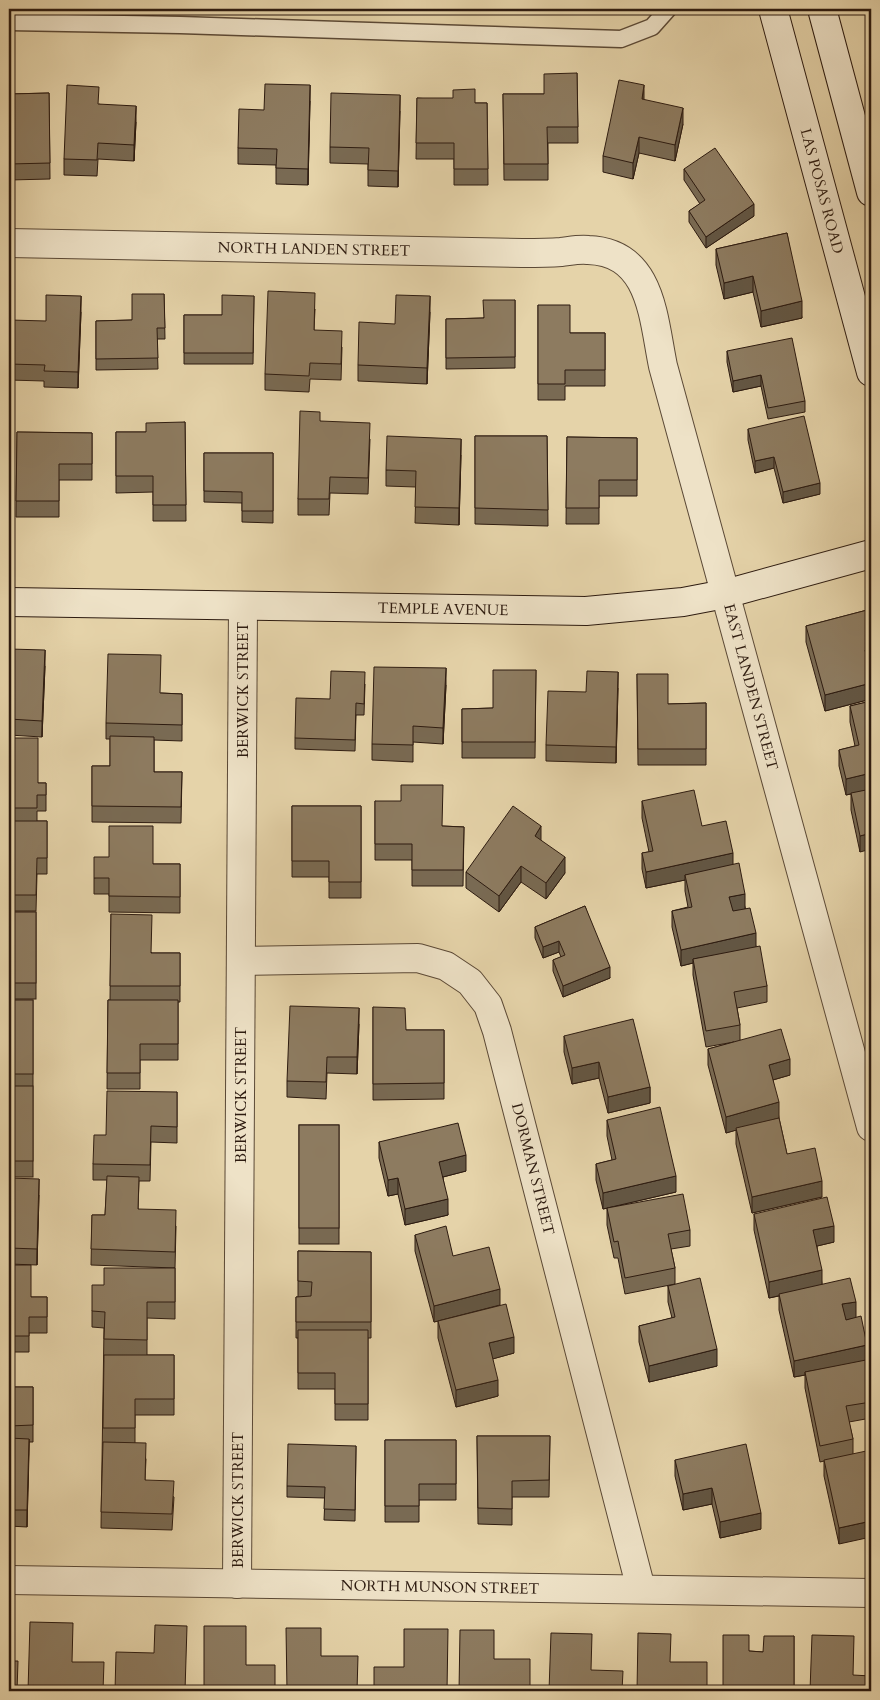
<svg xmlns="http://www.w3.org/2000/svg" width="880" height="1700" font-family="Cardo,serif">
<style>
.lines{fill:none;stroke-linecap:round;stroke-linejoin:round}
.service-casing{stroke:#5b4936;stroke-width:19}
.minor-casing{stroke:#5b4936;stroke-width:30}
.secondary-casing{stroke:#2d1b10;stroke-width:30}
.service{stroke:#eee2c7;stroke-width:16}
.minor{stroke:#eee2c7;stroke-width:28}
.secondary{stroke:#eee2c7;stroke-width:28}
.wall{fill:#796a53;stroke:#2d1b10}
.shaded-wall{fill:#635643;stroke:#2d1b10}
.building{fill:#8d7b60;stroke:#2d1b10}
.labels{text-anchor:middle;stroke-width:4;stroke-linejoin:round;paint-order:stroke}
.street-label{font-size:15px;fill:#2d1b10;stroke:#eee2c7}
</style>
<rect width="100%" height="100%" fill="#e5d3a9"/>
<filter id="stains"><feTurbulence type="fractalNoise" baseFrequency=".004" numOctaves="4"/><feColorMatrix values="0 0 0 0 .2 0 0 0 0 .09 0 0 0 0 .02 0 0 0 .5 -.17"/></filter>
<radialGradient id="worn" r=".72"><stop offset=".6" stop-color="#630" stop-opacity="0"/><stop offset="1" stop-color="#630" stop-opacity=".3"/></radialGradient>
<g class="lines">
<!-- service casing -->
<g class="service-casing">
<path id="service" d="M9 22 180 25 621 39 652 27 668 9"/>
</g>
<!-- minor casing -->
<g class="minor-casing">
<g id="minor">
<path d="M9 243 522 253C535 253 548 253 561 252 570 251 579 249 588 250 652 252 653 318 663 366L871 1127"/>
<path d="M242 961 418 958 446 966 470 982 488 1005 497 1031 641 1589"/>
<path d="M9 1580 871 1593"/>
<path d="M237 1584 243 606"/>
</g>
</g>
<!-- secondary casing -->
<g class="secondary-casing">
<g id="secondary">
<path d="M773 9 871 372"/>
<path d="M822 9 871 192"/>
<path d="M9 602 586 611 683 602 725 594 871 554"/>
</g>
</g>
<!-- service -->
<use href="#service" class="service"/>
<!-- minor -->
<use href="#minor" class="minor"/>
<!-- secondary -->
<use href="#secondary" class="secondary"/>
</g>
<!-- wall -->
<g class="wall">
<path d="M577 73 578 143H548V180H504L503 94H544Z"/>
<path d="M49 93 50 179 9 180V94Z"/>
<path d="M417 98 475 103H487L488 185H454V159H416Z"/>
<path d="M644 100 683 124 675 161 639 153 633 179 603 172V156Z"/>
<path d="M310 101 308 185 276 184V165L238 164V148L264 110Z"/>
<path d="M99 104 136 122 134 161 98 159 97 176 64 175V159Z"/>
<path d="M400 111 398 187 368 186V164L330 163V147Z"/>
<path d="M684 169 754 216 706 248 689 222V211L700 204 684 180Z"/>
<path d="M787 233 802 318 761 327 753 292 724 299 716 265V249Z"/>
<path d="M164 294 165 339H157L158 369 96 370V321L132 320Z"/>
<path d="M254 296 253 364H184V315H222Z"/>
<path d="M515 300V368L446 369V319L483 318Z"/>
<path d="M538 305 570 333H605V386H565V400H538Z"/>
<path d="M315 309 314 330 342 347 341 380 310 379 309 392 265 390V374Z"/>
<path d="M81 312 78 388 44 387V381L9 380V364L46 321Z"/>
<path d="M430 312 427 384 358 381V365L395 324Z"/>
<path d="M727 351 805 401V412L768 419 761 386 733 392 727 362Z"/>
<path d="M320 421 370 439 368 494 330 493 329 515H298V499Z"/>
<path d="M185 422 186 521H153V492L116 493V432H146Z"/>
<path d="M748 429 820 494 783 503 774 468 755 473 748 440Z"/>
<path d="M17 432 92 433V480H59V517H16Z"/>
<path d="M475 436H547L548 526 475 524Z"/>
<path d="M567 437 637 438V496H599V524H566Z"/>
<path d="M204 453H273V523L242 522V503L204 502Z"/>
<path d="M461 455 459 525 415 523 416 487 386 486V470Z"/>
<path d="M871 609V665H869L871 675V699L825 711 806 642V626Z"/>
<path d="M9 649 45 666 42 737 9 735Z"/>
<path d="M536 670 535 758H462V709L493 708Z"/>
<path d="M637 674 668 704 706 703V765H638Z"/>
<path d="M365 684 364 715H356L355 751 295 749V738L330 699Z"/>
<path d="M446 685 443 744 413 742V762L372 760V744Z"/>
<path d="M618 688 616 763 546 761V745L586 692Z"/>
<path d="M161 693 182 694V741L154 740V772H182L181 823 92 822V766H110V739H106V723Z"/>
<path d="M871 701 860 852 851 810V794L846 795 839 766V750L855 746 850 722V706Z"/>
<path d="M9 738 38 783H46V811H37V821H47V874H37L36 911H9Z"/>
<path d="M375 801 442 826 464 827 463 886H412V860H375Z"/>
<path d="M642 801 702 826 733 864 767 986V1002L737 1008 740 1025V1040L790 1075 773 1080 779 1118 787 1154 822 1197 752 1213 736 1144V1130L726 1133 708 1065V1049L734 1042 706 1047 693 975V963L681 966 672 927V911L688 907 685 891V880L646 888 642 869V853L649 852 642 818Z"/>
<path d="M292 806H361V898H329V877H292Z"/>
<path d="M541 840 565 873 546 899 521 882 499 912 466 888V872Z"/>
<path d="M153 864H180V913L109 912V894H94V878Z"/>
<path d="M585 906 610 978 563 997 553 971V960L561 957 559 952 543 958 535 938V927Z"/>
<rect x="9" y="912" width="27" height="87"/>
<path d="M111 914 152 953H180V1002H178V1060H140V1089H107L108 1000H110Z"/>
<rect x="9" y="1000" width="24" height="177"/>
<path d="M373 1007 406 1030H444V1099L373 1100Z"/>
<path d="M359 1024 357 1074 327 1073 326 1099 287 1097V1081Z"/>
<path d="M564 1036 650 1087V1103L608 1113 599 1078 572 1084 564 1052Z"/>
<path d="M177 1092V1143L151 1142 150 1181H139L138 1209 176 1226 175 1268 91 1265 92 1215H105L107 1180H93V1164L106 1135Z"/>
<path d="M607 1120 676 1192 603 1209 596 1180V1164L612 1160 607 1136Z"/>
<rect x="299" y="1125" width="40" height="119"/>
<path d="M379 1142 466 1171 443 1177 448 1215 405 1225 398 1194 388 1196 379 1158Z"/>
<path d="M9 1178 39 1195 37 1265 9 1264Z"/>
<path d="M607 1208 690 1230V1246L671 1249 675 1268V1284L625 1294 618 1258H614L607 1225Z"/>
<path d="M754 1214 834 1242 817 1246 822 1284 856 1318 867 1360 871 1359V1418L849 1422 853 1439V1454L839 1544 824 1476V1461L820 1462 805 1388V1375L794 1377 779 1310V1296L769 1298 754 1230Z"/>
<path d="M415 1235 453 1256 500 1305 434 1322 415 1251Z"/>
<path d="M298 1251 371 1252V1338H368V1420H335V1389H298V1338H296V1297H298Z"/>
<path d="M9 1265 31 1297H47V1333H29V1352H9Z"/>
<path d="M175 1268V1319L147 1318V1355H174V1415H135V1443L146 1459 145 1480 174 1497 172 1530 101 1528 104 1328 92 1327V1311L104 1285Z"/>
<path d="M668 1286 717 1366 649 1382 639 1342V1326L672 1318 668 1302Z"/>
<path d="M438 1321 514 1353 492 1359 498 1396 456 1407 438 1338Z"/>
<path d="M9 1354 13 1387H33V1442H29L27 1527 9 1526Z"/>
<path d="M477 1436H550L549 1497H512V1525L478 1524Z"/>
<path d="M385 1440H456V1500H419V1522H385Z"/>
<path d="M356 1446 355 1521 324 1520 325 1498 287 1497V1486Z"/>
<path d="M675 1460 761 1529 720 1538 712 1504 683 1510 675 1476Z"/>
<path d="M794 1636V1691H723L749 1651 763 1652Z"/>
</g>
<!-- shaded-wall -->
<g class="shaded-wall">
<path d="M310 85V101L308 185V169Z"/>
<path d="M644 85V101L642 99Z"/>
<path d="M400 95V111L398 187V171Z"/>
<path d="M136 106V122L134 161V145Z"/>
<path d="M683 108V124L675 161V145Z"/>
<path d="M639 137V153L633 179V163Z"/>
<path d="M754 204V216L706 248V237Z"/>
<path d="M753 276V292L724 299V283Z"/>
<path d="M81 296V312L78 388V372Z"/>
<path d="M430 296V312L427 384V368Z"/>
<path d="M802 301V318L761 327V311Z"/>
<path d="M761 375V386L733 392V381Z"/>
<path d="M461 439V455L459 525V508Z"/>
<path d="M774 457V468L755 473V461Z"/>
<path d="M820 483V494L783 503V492Z"/>
<path d="M871 649V665L865 666V650Z"/>
<path d="M45 650V666L42 737V721Z"/>
<path d="M446 668V685L443 744V728Z"/>
<path d="M618 672V688L616 763V747Z"/>
<path d="M871 683V699L825 711V695Z"/>
<path d="M871 773V789L846 795V779Z"/>
<path d="M541 826V842L535 836Z"/>
<path d="M871 833V849L860 852V836Z"/>
<path d="M733 853V869L685 875V880L646 888V872Z"/>
<path d="M565 857V873L546 899V883Z"/>
<path d="M521 866V882L499 912V896Z"/>
<path d="M745 894V910L729 913V897Z"/>
<path d="M756 933V949L693 959V963L681 966V950Z"/>
<path d="M559 941V952L543 958V947Z"/>
<path d="M610 967V978L563 997V986Z"/>
<path d="M359 1008V1024L357 1074V1057Z"/>
<path d="M790 1059V1075L769 1081V1065Z"/>
<path d="M599 1062V1078L572 1084V1068Z"/>
<path d="M650 1087V1103L608 1113V1097Z"/>
<path d="M779 1102V1118L726 1133V1117Z"/>
<path d="M466 1155V1171L439 1178V1162Z"/>
<path d="M676 1176V1192L603 1209V1193Z"/>
<path d="M398 1178V1194L388 1196V1180Z"/>
<path d="M39 1179V1195L37 1265V1249Z"/>
<path d="M822 1181V1197L752 1213V1197Z"/>
<path d="M448 1199V1215L405 1225V1209Z"/>
<path d="M834 1226V1242L813 1247V1230Z"/>
<path d="M822 1270V1286L769 1298V1282Z"/>
<path d="M500 1289V1305L434 1322V1306Z"/>
<path d="M856 1302V1318L842 1321V1304Z"/>
<path d="M514 1337V1353L489 1360V1343Z"/>
<path d="M867 1345V1361L805 1372V1375L794 1377V1361Z"/>
<path d="M717 1349V1366L649 1382V1366Z"/>
<path d="M498 1380V1396L456 1407V1390Z"/>
<path d="M29 1439V1455L27 1527V1510Z"/>
<path d="M712 1488V1504L683 1510V1494Z"/>
<path d="M761 1513V1529L720 1538V1522Z"/>
<path d="M871 1521V1537L839 1544V1528Z"/>
</g>
<!-- building -->
<g class="building">
<path d="M577 73 578 127H547L548 164H504L503 94H544V74Z"/>
<path d="M619 80 644 85 642 99 683 108 675 145 639 137 633 163 603 156Z"/>
<path d="M265 84 310 85 308 169 276 168 277 149 238 148 239 109 264 110Z"/>
<path d="M67 85 99 87 98 104 136 106 134 145 98 143 97 160 64 159Z"/>
<path d="M475 89V103H487L488 169H454V143H416L417 98H453V90Z"/>
<path d="M49 93 50 163 9 164V94Z"/>
<path d="M331 93 400 95 398 171 368 170 369 148 330 147Z"/>
<path d="M715 148 754 204 706 237 689 211 705 200 684 169Z"/>
<path d="M787 233 802 301 761 311 753 276 724 283 716 249Z"/>
<path d="M268 291 315 293 314 330 342 331 341 364 310 363 309 376 265 374Z"/>
<path d="M132 294H164L165 328H157L158 358 96 359V321L132 320Z"/>
<path d="M46 295 81 296 78 372 44 371 45 365 9 364 10 320 46 321Z"/>
<path d="M222 295 254 296 253 353H184V315H222Z"/>
<path d="M396 295 430 296 427 368 358 365 359 322 395 324Z"/>
<path d="M483 300H515V357L446 358V319L484 318Z"/>
<path d="M538 305H570V333H605V370H565V384H538Z"/>
<path d="M792 338 805 401 768 408 761 375 733 381 727 351Z"/>
<path d="M300 411 320 412V421L370 423 368 478 330 477 329 499H298Z"/>
<path d="M804 416 820 483 783 492 774 457 755 461 748 429Z"/>
<path d="M185 422 186 505H153V476H116V432H146V423Z"/>
<path d="M17 432 92 433V464H59V501H16Z"/>
<path d="M387 436 461 439 459 508 415 507 416 471 386 470Z"/>
<path d="M475 436H547L548 510 475 508Z"/>
<path d="M567 437 637 438V480H599V508H566Z"/>
<path d="M204 453H273V511H242V492L204 491Z"/>
<path d="M871 609V649L865 650 871 675V683L825 695 806 626Z"/>
<path d="M9 649 45 650 42 721 9 719Z"/>
<path d="M108 654 161 655 160 693 182 694V725L106 723Z"/>
<path d="M374 667 446 668 443 728 413 726V745L372 744Z"/>
<path d="M493 670H536L535 742H462V709L493 708Z"/>
<path d="M331 671 365 672 364 704 356 703 355 740 295 738 296 698 330 699Z"/>
<path d="M587 671 618 672 616 747 546 745 548 691 586 692Z"/>
<path d="M637 674H668V704L706 703V749H638Z"/>
<path d="M871 701V773L846 779 839 750 859 745 850 706Z"/>
<path d="M110 736 154 737V772H182L181 807 92 806V766H110Z"/>
<path d="M9 738H38V783H46V795H37V808H9Z"/>
<path d="M401 785H443L442 826 464 827 463 870H412V844H375V801H401Z"/>
<path d="M871 789V833L860 836 851 793Z"/>
<path d="M694 790 702 826 726 821 733 853 646 872 642 853 653 851 642 801Z"/>
<path d="M292 806H361V882H329V861H292Z"/>
<path d="M513 806 541 826 535 836 565 857 546 883 521 866 499 896 466 872Z"/>
<path d="M9 821H47V858H37L36 895H9Z"/>
<path d="M109 826H153V864H180V897L109 896V878H94V857H109Z"/>
<path d="M739 863 745 894 729 897 733 911 750 908 756 933 681 950 672 911 692 907 685 875Z"/>
<path d="M585 906 610 967 563 986 553 960 565 955 559 941 543 947 535 927Z"/>
<rect x="9" y="912" width="27" height="71"/>
<path d="M111 914 152 915 151 953H180V986H110Z"/>
<path d="M760 946 767 986 734 992 740 1025 706 1031 693 959Z"/>
<rect x="9" y="1000" width="24" height="74"/>
<path d="M108 1000H178V1044H140V1073H107Z"/>
<path d="M290 1006 359 1008 357 1057H327L326 1082 287 1081Z"/>
<path d="M373 1007 405 1008 406 1030H444V1083L373 1084Z"/>
<path d="M633 1019 650 1087 608 1097 599 1062 572 1068 564 1036Z"/>
<path d="M781 1029 790 1059 769 1065 779 1102 726 1117 708 1049Z"/>
<rect x="9" y="1086" width="24" height="75"/>
<path d="M107 1091 177 1092V1127L151 1126 150 1165 93 1164 94 1135H106Z"/>
<path d="M660 1107 676 1176 603 1193 596 1164 616 1159 607 1120Z"/>
<path d="M779 1118 787 1154 815 1148 822 1181 752 1197 736 1128Z"/>
<path d="M458 1123 466 1155 439 1162 448 1199 405 1209 398 1178 388 1180 379 1142Z"/>
<rect x="299" y="1125" width="40" height="103"/>
<path d="M107 1176 139 1177 138 1209 176 1210 175 1252 91 1249 92 1215H105Z"/>
<path d="M9 1178 39 1179 37 1249 9 1248Z"/>
<path d="M683 1194 690 1230 668 1234 675 1268 625 1278 618 1241 614 1242 607 1208Z"/>
<path d="M827 1197 834 1226 813 1230 822 1270 769 1282 754 1214Z"/>
<path d="M446 1226 453 1256 489 1247 500 1289 434 1306 415 1235Z"/>
<path d="M298 1251 371 1252V1322H296V1297L311 1296 312 1282 298 1281Z"/>
<path d="M9 1265H31V1297H47V1317H29V1336H9Z"/>
<path d="M104 1268H175V1302H147V1340L104 1339 105 1312 92 1311V1285H104Z"/>
<path d="M700 1278 717 1349 649 1366 639 1326 675 1317 668 1286Z"/>
<path d="M850 1278 856 1302 842 1304 846 1320 861 1316 867 1345 794 1361 779 1294Z"/>
<path d="M506 1304 514 1337 489 1343 498 1380 456 1390 438 1321Z"/>
<path d="M298 1330H368V1404H335V1373H298Z"/>
<path d="M9 1354H13V1387H33V1425L9 1426Z"/>
<path d="M104 1355H174V1399H135V1428H103Z"/>
<path d="M871 1359V1402L846 1406 853 1439 820 1446 805 1372Z"/>
<path d="M477 1436H550L549 1480 512 1481V1509L478 1508Z"/>
<path d="M9 1438 29 1439 27 1510H9Z"/>
<path d="M385 1440H456V1484H419V1506H385Z"/>
<path d="M103 1442 146 1443 145 1480 174 1481 172 1514 101 1512Z"/>
<path d="M288 1444 356 1446 355 1510 324 1509 325 1487 287 1486Z"/>
<path d="M746 1444 761 1513 720 1522 712 1488 683 1494 675 1460Z"/>
<path d="M871 1450V1521L839 1528 824 1460Z"/>
<path d="M30 1622 73 1623 72 1662H104L103 1691H28Z"/>
<path d="M155 1625 187 1626 185 1691H115L116 1652 154 1653Z"/>
<path d="M204 1626H246V1665H275V1691H204Z"/>
<path d="M286 1628H321V1656H358L357 1691H287Z"/>
<path d="M404 1629H448L447 1691H374V1667H404Z"/>
<path d="M460 1630H494V1659H530V1691H459Z"/>
<path d="M551 1633 592 1634 591 1670 623 1671 622 1691H549Z"/>
<path d="M638 1633 671 1634 670 1662H707V1691H637Z"/>
<path d="M723 1635H749V1651L763 1652 764 1636H794V1687H763V1691H723Z"/>
<path d="M812 1635 854 1636 853 1675 871 1676V1691H810Z"/>
<path d="M9 1661H18L17 1691H9Z"/>
</g>
<g class="labels">
<!-- street labels -->
<g class="street-label">
<text transform="translate(822 191) rotate(75)" y="5">LAS POSAS ROAD</text>
<text transform="translate(314 249) rotate(1)" y="5">NORTH LANDEN STREET</text>
<text transform="translate(443 609) rotate(1)" y="5">TEMPLE AVENUE</text>
<text transform="translate(751 687) rotate(75)" y="5">EAST LANDEN STREET</text>
<text transform="translate(243 690) rotate(-90)" y="5">BERWICK STREET</text>
<text transform="translate(241 1095) rotate(-90)" y="5">BERWICK STREET</text>
<text transform="translate(533 1169) rotate(76)" y="5">DORMAN STREET</text>
<text transform="translate(238 1500) rotate(-90)" y="5">BERWICK STREET</text>
<text transform="translate(440 1587) rotate(1)" y="5">NORTH MUNSON STREET</text>
</g>
</g>
<!-- margin -->
<rect width="880" height="1700" fill="none" stroke="#e5d3a9" stroke-width="30"/>
<rect x="10" y="10" width="860" height="1680" fill="none" stroke="#2d1b10" stroke-width="2.5"/>
<rect x="15" y="15" width="850" height="1670" fill="none" stroke="#2d1b10"/>
<rect width="100%" height="100%" filter="url(#stains)"/>
<rect width="100%" height="100%" fill="url(#worn)"/>
</svg>
